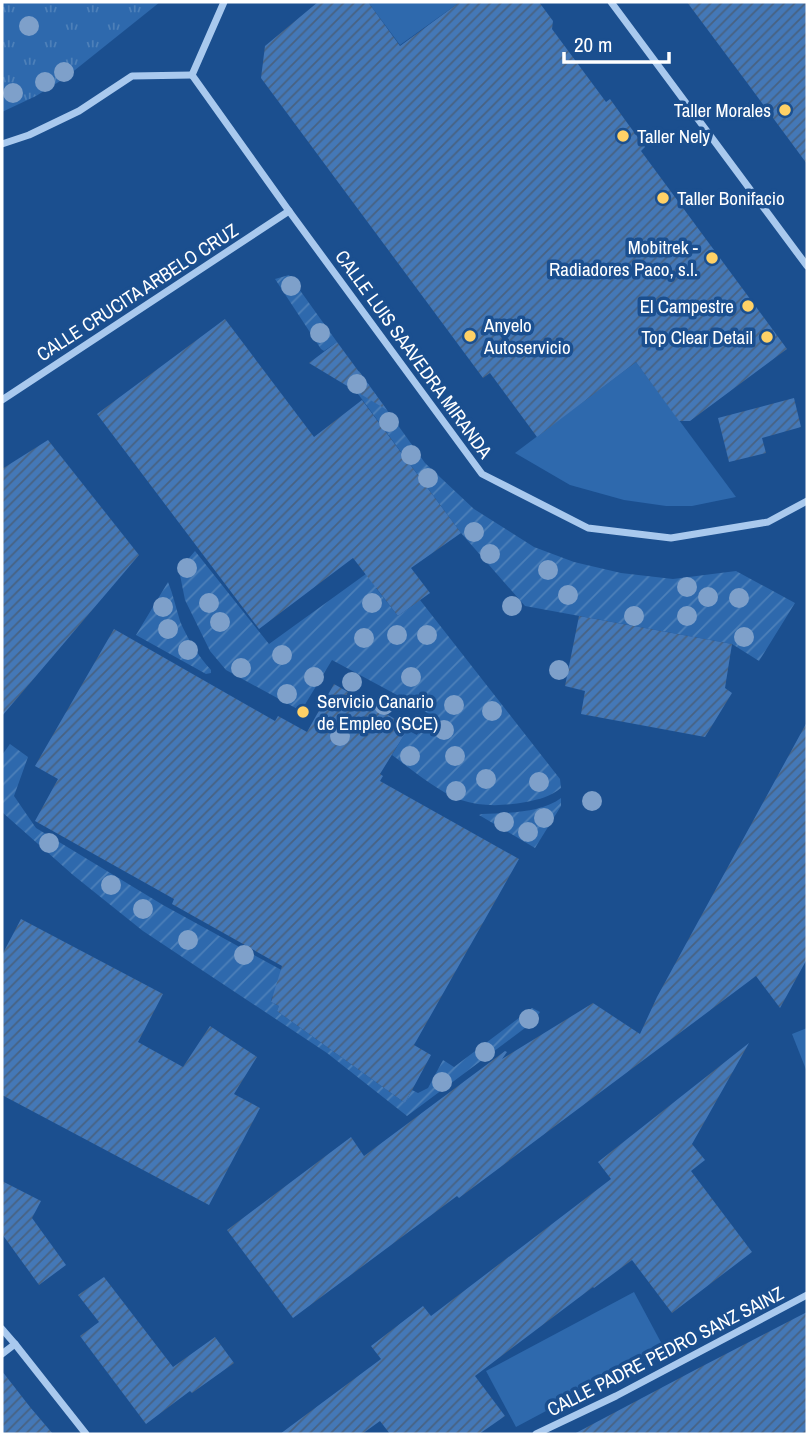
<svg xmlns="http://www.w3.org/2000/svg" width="809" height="1436" font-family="'Archivo Narrow',sans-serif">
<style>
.grass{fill:#2e69ad}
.park{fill:url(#park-tufts)}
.garden{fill:url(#garden-furrows)}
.building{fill:url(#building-hatch)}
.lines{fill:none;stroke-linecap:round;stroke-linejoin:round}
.street{stroke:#a9c9ee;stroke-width:7}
.tree{fill:#7ea0ca}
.poi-dot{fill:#ffd166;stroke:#1b4f8f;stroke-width:2.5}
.labels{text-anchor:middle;stroke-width:7;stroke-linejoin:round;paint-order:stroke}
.poi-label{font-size:19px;fill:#fff;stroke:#1b4f8f;text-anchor:end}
.street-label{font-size:19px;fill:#fff;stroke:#1b4f8f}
</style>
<defs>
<pattern id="park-tufts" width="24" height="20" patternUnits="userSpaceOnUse" patternTransform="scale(1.75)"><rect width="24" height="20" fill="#2e69ad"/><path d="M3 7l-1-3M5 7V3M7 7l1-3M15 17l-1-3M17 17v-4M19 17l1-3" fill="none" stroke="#4d80b9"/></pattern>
<pattern id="garden-furrows" width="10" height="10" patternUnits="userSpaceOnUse" patternTransform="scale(1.75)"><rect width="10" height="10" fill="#2e69ad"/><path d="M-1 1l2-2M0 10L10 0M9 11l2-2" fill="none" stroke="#4d80b9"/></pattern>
<pattern id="building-hatch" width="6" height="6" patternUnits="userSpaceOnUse" patternTransform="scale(1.75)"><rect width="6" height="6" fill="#4478b7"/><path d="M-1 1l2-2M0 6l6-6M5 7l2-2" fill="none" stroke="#486282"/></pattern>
</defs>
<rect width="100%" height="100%" fill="#1b4f8f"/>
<!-- grass -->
<g class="grass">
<path d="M368 2H460L400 45Z"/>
<path d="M636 362 736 497 692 506H666L624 500 570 485 515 453Z"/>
<path d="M807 1028V1072L792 1034Z"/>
<path d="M634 1292 664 1348 516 1427 486 1371Z"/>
</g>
<!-- park -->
<path class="park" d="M2 2H160L65 78 36 96 2 112Z"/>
<!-- garden -->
<g class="garden">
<path d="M289 275 337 342 324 351 321 349 275 279Z"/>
<path d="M359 371 425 463 474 509 534 547 574 562 621 573 673 579 736 571 795 603 759 661 732 644 525 606 461 533 347 379Z"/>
<path d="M399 550 376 588 398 616 420 600 560 779 561 788C550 797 540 799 526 802 505 806 481 807 461 800 438 792 411 769 392 755L407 730 417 735 429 714 410 702 332 660 301 711 226 670 210 651 185 600 179 570 195 551 269 644Z"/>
<path d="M168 582C173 594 176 608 180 621 187 638 198 656 211 670V673L206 674 136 635Z"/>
<path d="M10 744 28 757 14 796 36 828 163 905 296 978 272 997 271 1002 279 1006 277 1011 405 1103 412 1090 418 1093 428 1088 443 1060 454 1067 532 1008 540 1012 533 1022 407 1116 327 1053 143 931 73 875 2 812V755Z"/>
<path d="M561 798V806L535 848 479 815 482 814C505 813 542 813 561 798Z"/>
</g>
<!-- building -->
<g class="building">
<path d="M318 2H368L400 46 460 2H539L553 21 552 29 606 102 610 99 628 124 645 147 641 151 787 349 690 421H679L636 362 537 437 490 373 483 378 261 78 265 46Z"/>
<path d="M687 2H807V164L748 84Z"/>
<path d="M225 319 314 437 362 400 461 533 411 568 430 593 398 616 353 558 259 629 97 414Z"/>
<path d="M337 342 387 410 309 363Z"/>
<path d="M794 398 801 427 762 438 766 453 729 462 718 418Z"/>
<path d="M48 440 139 555 2 716V469Z"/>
<path d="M579 616 732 644 725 688 732 693 705 737 581 714 585 691 565 686Z"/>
<path d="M114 629 275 721 278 716 307 732 334 684 409 727 380 774 383 776 380 781 519 859 414 1045 431 1055 405 1103 277 1011 279 1006 271 1002 282 966 172 904 174 899 35 821 58 779 35 766Z"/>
<path d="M807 722V959L780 1008 756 976 459 1198 457 1196 293 1318 227 1230 351 1137 364 1156 505 1051 507 1052 502 1059 593 1003 640 1034 657 997Z"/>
<path d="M21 919 163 994 138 1042 183 1067 210 1026 257 1057 234 1094 260 1108 209 1205 2 1095V955Z"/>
<path d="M749 1043 692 1144 705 1160 691 1171 752 1252 672 1313 632 1260 594 1288 593 1287 475 1376 505 1416 479 1434H390L380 1421 362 1434H280L381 1359 371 1346 423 1306 431 1316 611 1179 598 1162Z"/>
<path d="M2 1181 41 1201 32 1218 66 1265 39 1285 2 1234Z"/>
<path d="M104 1277 173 1367 215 1337 234 1363 192 1393 190 1391 146 1424 80 1336 99 1322 78 1295Z"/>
<path d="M807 1312V1434H574L695 1370Z"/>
<path d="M2 1371 30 1407 53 1434H2Z"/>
</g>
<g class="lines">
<!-- street -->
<g class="street">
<path d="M611 2 807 266"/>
<path d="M192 75 289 211 482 474 588 528 671 538 768 522 807 501"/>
<path d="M192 75 224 2"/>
<path d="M2 144 29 135 79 111 132 76 192 75"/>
<path d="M2 400 289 211"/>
<path d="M2 1329 15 1344 86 1434"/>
<path d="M2 1354 15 1344"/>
<path d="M536 1434 616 1396 807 1295"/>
</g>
</g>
<!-- trees -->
<g class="tree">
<circle cx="29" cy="26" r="10"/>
<circle cx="64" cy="72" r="10"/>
<circle cx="45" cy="82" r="10"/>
<circle cx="13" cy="93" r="10"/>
<circle cx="291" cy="286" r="10"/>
<circle cx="320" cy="333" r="10"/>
<circle cx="357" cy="384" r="10"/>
<circle cx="389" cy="422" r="10"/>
<circle cx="411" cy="455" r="10"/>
<circle cx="428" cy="478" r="10"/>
<circle cx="474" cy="532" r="10"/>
<circle cx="490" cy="554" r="10"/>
<circle cx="187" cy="568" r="10"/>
<circle cx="548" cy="570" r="10"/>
<circle cx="687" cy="587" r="10"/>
<circle cx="568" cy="595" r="10"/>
<circle cx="708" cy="597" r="10"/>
<circle cx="739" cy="598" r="10"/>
<circle cx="209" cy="603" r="10"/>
<circle cx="372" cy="603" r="10"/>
<circle cx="512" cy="606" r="10"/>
<circle cx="163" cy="607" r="10"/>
<circle cx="634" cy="616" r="10"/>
<circle cx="687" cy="616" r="10"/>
<circle cx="220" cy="622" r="10"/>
<circle cx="168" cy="629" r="10"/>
<circle cx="397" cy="635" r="10"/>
<circle cx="427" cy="635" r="10"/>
<circle cx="744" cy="637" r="10"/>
<circle cx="364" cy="638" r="10"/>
<circle cx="188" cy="650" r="10"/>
<circle cx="282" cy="655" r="10"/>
<circle cx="241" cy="668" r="10"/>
<circle cx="559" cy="670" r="10"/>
<circle cx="314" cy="677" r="10"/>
<circle cx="411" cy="677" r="10"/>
<circle cx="352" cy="682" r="10"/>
<circle cx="287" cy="694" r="10"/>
<circle cx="384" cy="705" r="10"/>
<circle cx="454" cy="705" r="10"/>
<circle cx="492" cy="711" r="10"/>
<circle cx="444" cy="730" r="10"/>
<circle cx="340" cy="736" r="10"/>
<circle cx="410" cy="756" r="10"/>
<circle cx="455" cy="756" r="10"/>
<circle cx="486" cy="779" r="10"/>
<circle cx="539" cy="782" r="10"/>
<circle cx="456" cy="791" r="10"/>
<circle cx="592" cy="801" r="10"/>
<circle cx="544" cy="818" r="10"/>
<circle cx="504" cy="822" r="10"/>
<circle cx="528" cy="832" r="10"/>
<circle cx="49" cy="843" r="10"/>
<circle cx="111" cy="885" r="10"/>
<circle cx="143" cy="909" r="10"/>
<circle cx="188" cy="940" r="10"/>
<circle cx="244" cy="955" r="10"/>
<circle cx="529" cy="1019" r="10"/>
<circle cx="485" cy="1052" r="10"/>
<circle cx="442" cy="1082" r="10"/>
</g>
<!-- markers -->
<g class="poi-dot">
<circle cx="785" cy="110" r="7"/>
<circle cx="623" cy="136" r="7"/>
<circle cx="663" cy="198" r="7"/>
<circle cx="712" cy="258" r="7"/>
<circle cx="748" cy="306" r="7"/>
<circle cx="470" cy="336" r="7"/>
<circle cx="767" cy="337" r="7"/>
<circle cx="303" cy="712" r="7"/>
</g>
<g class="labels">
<!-- poi labels -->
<g class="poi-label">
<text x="771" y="117">Taller Morales</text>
<text x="637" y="143" text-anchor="start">Taller Nely</text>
<text x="677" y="205" text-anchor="start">Taller Bonifacio</text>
<text x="698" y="254">Mobitrek -<tspan x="698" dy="22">Radiadores Paco, s.l.</tspan></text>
<text x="734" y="313">El Campestre</text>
<text x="484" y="332" text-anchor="start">Anyelo<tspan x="484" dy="22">Autoservicio</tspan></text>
<text x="753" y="344">Top Clear Detail</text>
<text x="317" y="708" text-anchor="start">Servicio Canario<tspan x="317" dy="22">de Empleo (SCE)</tspan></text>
</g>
<!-- street labels -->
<g class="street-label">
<text transform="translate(137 292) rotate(-33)" y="7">CALLE CRUCITA ARBELO CRUZ</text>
<text transform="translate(414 354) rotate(54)" y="7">CALLE LUIS SAAVEDRA MIRANDA</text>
<text transform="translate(665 1351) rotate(-27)" y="7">CALLE PADRE PEDRO SANZ SAINZ</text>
</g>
</g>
<!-- border -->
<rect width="809" height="1436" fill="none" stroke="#ffffff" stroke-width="7"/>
<!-- scale -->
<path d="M564 52v10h105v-10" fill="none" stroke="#ffffff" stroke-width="3.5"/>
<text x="574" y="52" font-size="21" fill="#ffffff" stroke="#1b4f8f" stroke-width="5" paint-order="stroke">20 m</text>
</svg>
